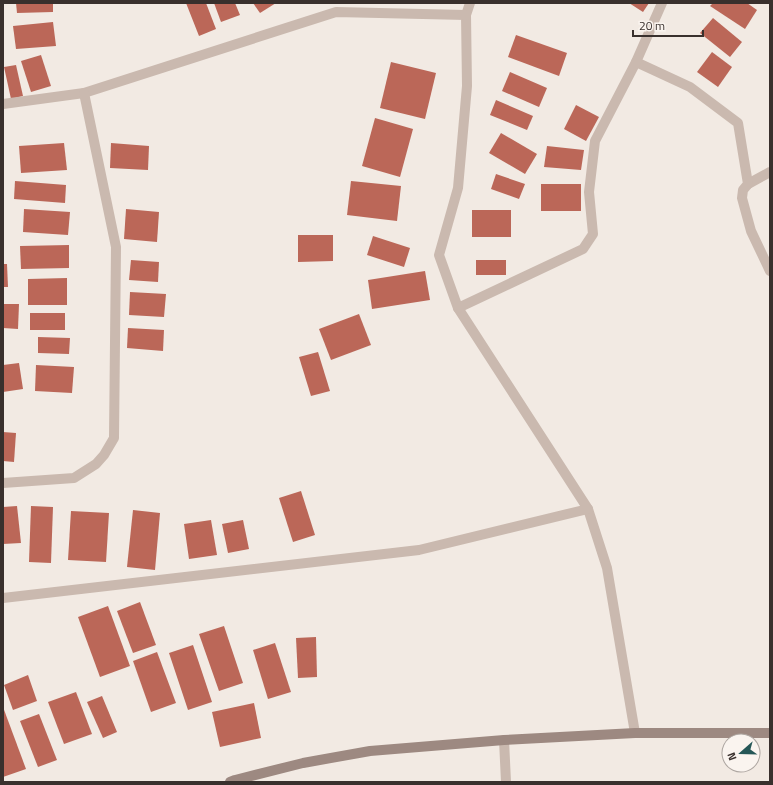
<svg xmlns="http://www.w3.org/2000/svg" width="773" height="785" font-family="'Titillium Web',sans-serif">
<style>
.building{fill:#bb6758}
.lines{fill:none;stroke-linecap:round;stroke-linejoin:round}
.lane{stroke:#cab9af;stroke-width:10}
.street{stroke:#cab9af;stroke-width:10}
.secondary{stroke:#9d8981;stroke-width:10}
</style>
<rect width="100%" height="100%" fill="#f2eae3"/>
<!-- building -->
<g class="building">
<path d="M16 3H53V12L17 13Z"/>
<path d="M186 3H206L216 29 199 36Z"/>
<path d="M214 3H235L240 15 221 22Z"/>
<path d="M253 3H276L260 13Z"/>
<path d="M629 3H649L643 12Z"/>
<path d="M713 3H747L757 10 745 29 710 6Z"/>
<path d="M713 18 742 42 730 57 700 33Z"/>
<path d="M53 22 56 46 16 49 13 26Z"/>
<path d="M516 35 567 53 559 76 508 57Z"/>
<path d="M712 52 732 67 718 87 697 72Z"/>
<path d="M41 55 51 86 31 92 21 61Z"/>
<path d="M391 62 436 73 425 119 380 108Z"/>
<path d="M16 65 23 96 11 99 4 67Z"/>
<path d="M510 72 547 88 539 107 502 91Z"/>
<path d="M496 100 533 116 527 130 490 115Z"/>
<path d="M576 105 599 117 586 141 564 129Z"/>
<path d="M375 118 413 129 400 177 362 166Z"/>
<path d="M501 133 537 154 525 174 489 153Z"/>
<path d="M64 143 67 170 21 173 19 146Z"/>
<path d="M111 143 149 146 148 170 110 168Z"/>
<path d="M547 146 584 150 581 170 544 167Z"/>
<path d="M496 174 525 184 519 199 491 189Z"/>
<path d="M15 181 66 185 65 203 14 199Z"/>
<path d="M351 181 401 186 397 221 347 215Z"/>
<rect x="541" y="184" width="40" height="27"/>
<path d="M24 209 70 212 68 235 23 232Z"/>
<path d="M126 209 159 212 157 242 124 239Z"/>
<rect x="472" y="210" width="39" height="27"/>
<path d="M298 235H333V261L298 262Z"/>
<path d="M373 236 410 248 404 267 367 255Z"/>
<path d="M69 245V268L21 269 20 246Z"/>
<path d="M131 260 159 262 158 282 129 280Z"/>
<rect x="476" y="260" width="30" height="15"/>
<path d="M3 264H7L8 287H3Z"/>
<path d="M425 271 430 300 372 309 368 280Z"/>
<path d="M67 278V305H28V279Z"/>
<path d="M130 292 166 294 164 317 129 315Z"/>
<path d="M3 304H19L18 329 3 328Z"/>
<rect x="30" y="313" width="35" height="17"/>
<path d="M359 314 371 345 331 360 319 329Z"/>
<path d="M128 328 164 330 163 351 127 348Z"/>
<path d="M38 337 70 338 69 354 38 353Z"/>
<path d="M318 352 330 391 311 396 299 357Z"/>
<path d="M19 363 23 389 3 392V365Z"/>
<path d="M36 365 74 367 72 393 35 391Z"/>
<path d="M3 432 16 433 14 462 3 461Z"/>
<path d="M301 491 315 535 293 542 279 498Z"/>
<path d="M17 506 21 543 3 544V507Z"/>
<path d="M31 506 53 507 51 563 29 562Z"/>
<path d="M133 510 160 513 155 570 127 567Z"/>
<path d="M71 511 109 513 106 562 68 560Z"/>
<path d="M211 520 217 555 189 559 184 524Z"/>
<path d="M243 520 249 549 228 553 222 524Z"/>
<path d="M140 602 156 645 133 653 117 611Z"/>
<path d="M108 606 130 666 100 677 78 617Z"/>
<path d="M224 626 243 683 219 691 199 634Z"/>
<path d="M316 637 317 677 298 678 296 638Z"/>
<path d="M275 643 291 692 268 699 253 650Z"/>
<path d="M193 645 212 702 188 710 169 653Z"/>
<path d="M157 652 176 703 151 712 133 661Z"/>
<path d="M28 675 37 701 13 710 4 685Z"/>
<path d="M76 692 92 734 64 744 48 702Z"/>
<path d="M102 696 117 732 103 738 87 702Z"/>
<path d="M254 703 261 738 220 747 212 712Z"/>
<path d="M3 707 26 769 3 777Z"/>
<path d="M39 714 57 760 38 767 20 721Z"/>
</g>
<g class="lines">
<!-- lane -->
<path class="lane" d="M748 184 770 172"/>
<!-- street -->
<g class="street">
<path d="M470 3 466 15 467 86 458 188 439 255 458 308 588 509 607 568 635 733"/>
<path d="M636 62 690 87 738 123 748 184 743 190 742 198 751 231 770 271"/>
<path d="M3 104 84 93 336 12 466 15"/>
<path d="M458 308 583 249 593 234 589 192 595 141 636 62 662 3"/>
<path d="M3 483 74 478 96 464 104 455 114 438 116 247 84 93"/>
<path d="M3 598 419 550 588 509"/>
<path d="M504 740 506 782"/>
</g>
<!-- secondary -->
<path class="secondary" d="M230 782 235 780 303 763 370 751 504 740 635 733H770"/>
</g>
<!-- border -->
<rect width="773" height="785" fill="none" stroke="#39302d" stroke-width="8"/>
<!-- north arrow -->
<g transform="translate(741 753) rotate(250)"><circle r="19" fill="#faf4ef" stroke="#ada6a1"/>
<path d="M0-3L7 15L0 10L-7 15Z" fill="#255757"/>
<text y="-6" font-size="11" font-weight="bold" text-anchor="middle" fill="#39302d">N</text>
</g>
<!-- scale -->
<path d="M633 30v6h70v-6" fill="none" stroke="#39302d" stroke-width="2"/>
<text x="639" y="30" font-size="12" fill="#39302d" stroke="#faf4ef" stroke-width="3" paint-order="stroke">20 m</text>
</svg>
